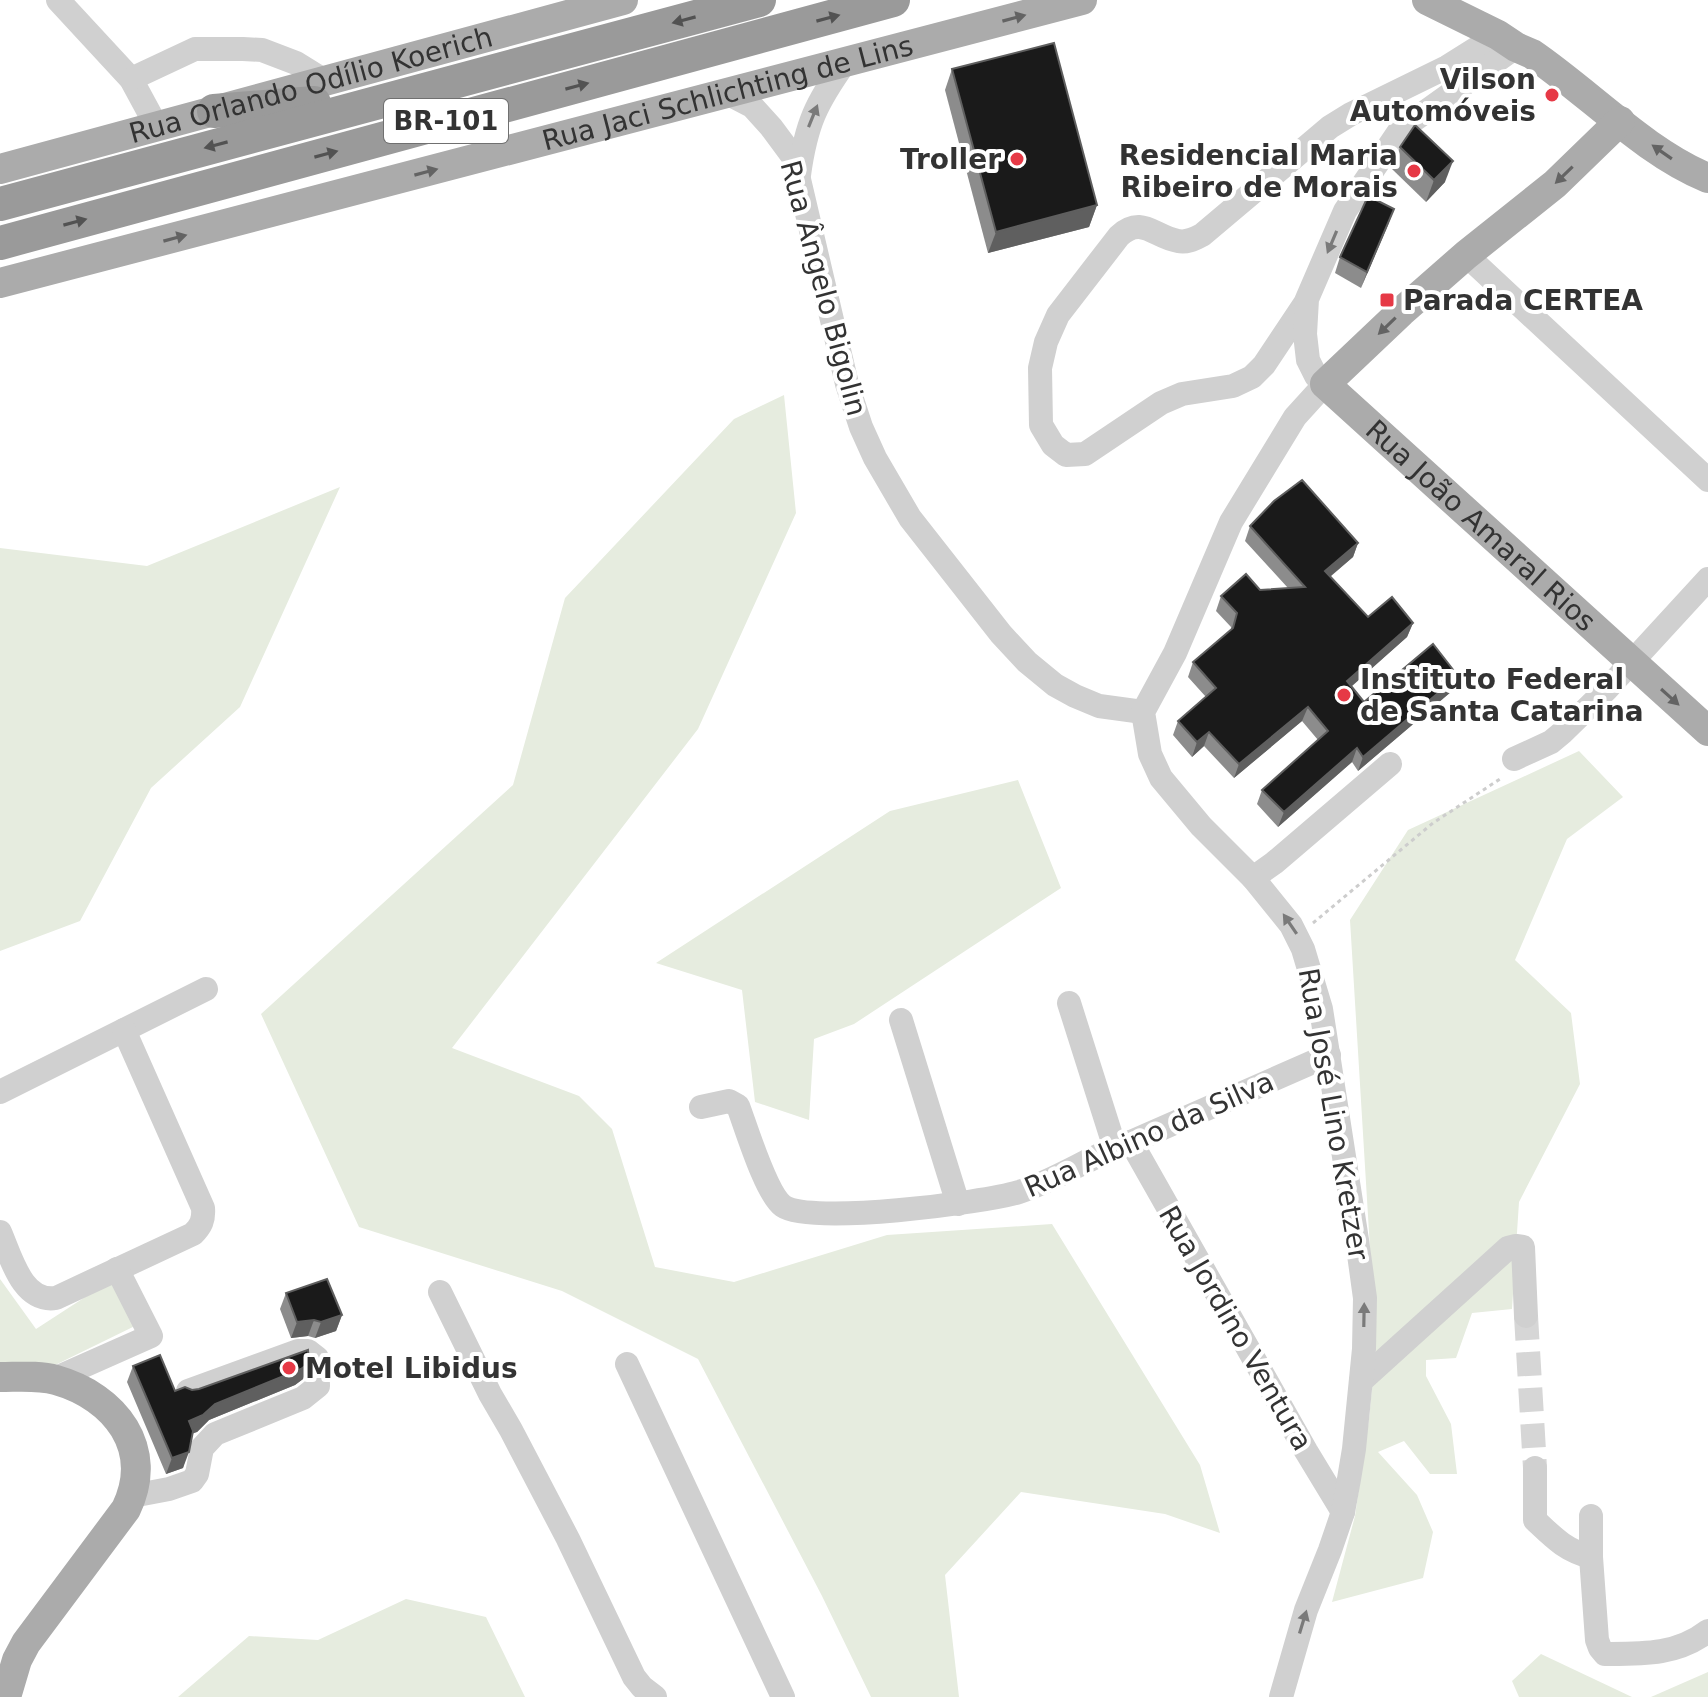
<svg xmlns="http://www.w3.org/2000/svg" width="1708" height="1697" font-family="'DejaVu Sans',sans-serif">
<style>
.green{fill:#e6ecdf}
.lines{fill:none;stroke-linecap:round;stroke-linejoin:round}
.minor-tunnel{stroke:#d6d6d6;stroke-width:24;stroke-dasharray:24 12;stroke-linecap:butt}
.path{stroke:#cdcdcd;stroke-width:3;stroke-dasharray:4 4;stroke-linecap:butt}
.minor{stroke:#d0d0d0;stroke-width:24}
.major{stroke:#ababab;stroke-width:30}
.highway{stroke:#9a9a9a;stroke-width:34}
.wall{fill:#8c8c8c}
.shaded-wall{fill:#5f5f5f}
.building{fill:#1a1a1a;stroke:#5f5f5f;stroke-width:2}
.oneway{fill:#525252}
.oneway2{fill:#636363}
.oneway3{fill:#7a7a7a}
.poi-dot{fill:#e63946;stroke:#fff;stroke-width:3}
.labels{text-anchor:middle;stroke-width:8;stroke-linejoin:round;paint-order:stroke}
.shield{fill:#fff;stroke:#707070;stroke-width:2}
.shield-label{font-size:26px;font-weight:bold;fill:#333}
.poi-label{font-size:28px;font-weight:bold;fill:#333;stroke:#fff;text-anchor:end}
.street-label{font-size:28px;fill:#333;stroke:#fff}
</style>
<rect width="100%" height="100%" fill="#fff"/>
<!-- green -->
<g class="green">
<path d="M784 395 796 513 698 729 452 1048 579 1096 612 1129 655 1267 734 1282 887 1235 1052 1224 1200 1465 1220 1533 1165 1514 1021 1492 945 1575 959 1697H871L822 1596 698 1359 562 1291 359 1227 261 1014 513 785 565 598 734 419Z"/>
<path d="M340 487 240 707 151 788 80 921 0 951V548L147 566Z"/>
<path d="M1579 751 1623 797 1567 839 1515 960 1571 1013 1580 1084 1519 1202 1512 1309 1472 1313 1456 1358 1426 1360V1376L1451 1424 1457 1474H1430L1404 1441 1378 1452 1417 1495 1433 1532 1423 1578 1332 1602 1355 1516 1369 1419 1376 1347 1350 920 1408 830Z"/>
<path d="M1018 780 1061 888 854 1024 814 1039 809 1120 755 1102 742 990 656 963 890 811Z"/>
<path d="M0 1279 36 1329 113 1279 139 1324 47 1369H0Z"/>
<path d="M406 1599 486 1617 525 1697H178L249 1636 318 1640Z"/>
<path d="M1541 1654 1632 1697H1519L1512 1681Z"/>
<path d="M1708 1672V1697H1651Z"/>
</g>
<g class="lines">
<!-- minor-tunnel -->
<path class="minor-tunnel" d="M1526 1316 1535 1468"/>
<!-- path -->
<path class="path" d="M1313 923 1433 823 1503 777"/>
<!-- minor -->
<g class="minor">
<path d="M58 0 131 79 157 127"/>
<path d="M131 79 195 49H243L262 50 296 63 325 81"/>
<path d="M727 93 752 106 771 127 794 158 847 384 861 427 875 458 910 518 1001 634 1027 662 1055 685 1075 696 1099 706 1143 712"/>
<path d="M799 175C806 124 816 103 846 61"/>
<path d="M1466 255 1708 480"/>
<path d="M1306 302 1264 365 1252 377 1233 386 1182 394 1161 403 1085 454 1066 455 1053 445 1041 425 1040 368 1046 342 1058 315 1119 236C1142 215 1154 237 1178 241 1187 243 1194 239 1202 235L1330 127 1351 114 1447 67 1498 35"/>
<path d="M1514 759 1551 742 1563 732 1607 689 1708 579"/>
<path d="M1253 878 1274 863 1390 764"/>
<path d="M1069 1003 1115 1148"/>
<path d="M901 1020 958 1204"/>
<path d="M0 1092 206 989"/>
<path d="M701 1107 729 1101 738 1106C746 1127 766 1194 783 1206 810 1225 983 1203 1019 1192 1058 1180 1092 1155 1131 1142L1329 1055"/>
<path d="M1131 1142 1306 1451 1343 1512"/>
<path d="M0 1232C11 1257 22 1303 56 1298L193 1234C201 1226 204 1220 203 1208L124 1030"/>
<path d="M440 1292 490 1394 511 1430 568 1539 634 1677 642 1687 655 1697"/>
<path d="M627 1364 783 1697"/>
<path d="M54 1379 151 1336 117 1269"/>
<path d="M1361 1381 1508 1248 1516 1246 1523 1247 1526 1316"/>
<path d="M1535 1468V1520C1554 1538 1565 1550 1591 1557"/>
<path d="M132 1496 169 1489 192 1481 197 1474 202 1448 215 1434 303 1398 318 1386 317 1358 308 1351H298L188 1391"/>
<path d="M1591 1516V1557L1597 1640 1600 1648 1605 1654C1643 1654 1677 1655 1708 1631"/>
<path d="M1281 1697 1306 1610 1330 1550 1343 1512 1349 1479 1354 1449 1364 1349 1365 1298 1357 1240 1321 1009 1303 949 1291 925 1253 878 1201 826 1161 778 1150 754 1143 712 1175 653 1231 522 1295 417 1325 384 1316 376 1308 360 1305 334 1307 299 1345 211 1400 130 1516 47"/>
</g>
<!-- major -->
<g class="major">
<path d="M1427 0 1498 35 1516 47 1532 54C1589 93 1646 153 1708 178"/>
<path id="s1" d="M1620 121 1555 184 1466 255 1401 312 1325 384 1708 731"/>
<path id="s2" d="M0 169 623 0"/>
<path id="s3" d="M0 283 1082 0"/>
<path d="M0 1377C19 1377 38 1375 56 1380 116 1397 155 1449 126 1509L26 1643 17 1660 6 1697"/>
</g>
<!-- highway -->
<g class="highway">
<path d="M214 111 314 103"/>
<path d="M0 204 759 0"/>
<path d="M0 243 893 0"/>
</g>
</g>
<!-- wall -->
<g class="wall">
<path d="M952 69 1097 205 1089 227 988 253 945 90Z"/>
<path d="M1400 147 1445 182 1426 202 1392 169Z"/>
<path d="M1394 209 1361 288 1335 273 1340 257Z"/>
<path d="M1250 526 1358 543 1353 557 1330 577 1368 617 1413 623 1407 637 1351 686 1364 702 1458 676 1452 691 1358 771 1352 762 1278 827 1257 804 1262 790 1318 740 1302 721 1234 778 1204 746 1192 757 1173 735 1178 721 1206 697 1188 677 1193 662 1231 630V627L1216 611 1221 596 1260 590 1288 588 1245 541Z"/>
<path d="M286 1293 342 1315 336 1331 315 1338 308 1336 291 1338 280 1309Z"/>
<path d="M309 1363 303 1379 295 1385 209 1420 197 1432 192 1433 183 1468 166 1474 127 1382 133 1366 175 1391 199 1389Z"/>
</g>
<!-- shaded-wall -->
<g class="shaded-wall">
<path d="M1453 161 1445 182 1426 202 1434 180Z"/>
<path d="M1097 205 1089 227 988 253 996 232Z"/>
<path d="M1394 209 1388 225 1361 288 1367 272Z"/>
<path d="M1358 543 1353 557 1320 585 1325 571Z"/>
<path d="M1413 623 1407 637 1342 695 1347 681Z"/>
<path d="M1458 676 1452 691 1358 771 1363 757Z"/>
<path d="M1308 707 1302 721 1234 778 1239 764Z"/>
<path d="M1209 732 1204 746 1192 757 1197 742Z"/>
<path d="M1357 748 1352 762 1278 827 1284 812Z"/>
<path d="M342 1315 336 1331 315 1338 321 1322Z"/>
<path d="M314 1320 308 1336 291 1338 297 1322Z"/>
<path d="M309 1363 303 1379 295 1385 209 1420 197 1432 183 1437 189 1421 215 1404Z"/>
<path d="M189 1452 183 1468 166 1474 172 1458Z"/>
</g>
<!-- building -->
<g class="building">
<path d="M1054 43 1097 205 996 232 952 69Z"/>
<path d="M1415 125 1453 161 1434 180 1400 147Z"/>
<path d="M1368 196 1394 209 1367 272 1340 257Z"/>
<path d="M1302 480 1358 543 1325 571 1368 617 1392 597 1413 623 1347 681 1364 702 1433 644 1458 676 1363 757 1357 748 1284 812 1262 790 1328 731 1308 707 1239 764 1209 732 1197 742 1178 721 1216 688 1193 662 1233 628 1237 613 1221 596 1246 574 1260 590 1305 587 1250 526 1274 501Z"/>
<path d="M327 1279 342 1315 321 1322 314 1320 297 1322 286 1293Z"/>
<path d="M308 1350 309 1363 301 1369 215 1404 203 1415 189 1421 193 1431 189 1452 172 1458 133 1366 160 1355 175 1391 185 1387 192 1390 199 1389Z"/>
</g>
<!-- one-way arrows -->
<defs><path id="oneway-solid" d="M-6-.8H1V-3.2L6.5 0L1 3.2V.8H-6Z" transform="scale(2)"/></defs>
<g class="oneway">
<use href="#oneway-solid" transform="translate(828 18) rotate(-15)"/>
<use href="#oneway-solid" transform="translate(684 20) rotate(165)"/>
<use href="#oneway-solid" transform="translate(577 86) rotate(-15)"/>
<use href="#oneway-solid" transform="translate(216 145) rotate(165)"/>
<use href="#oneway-solid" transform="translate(326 154) rotate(-15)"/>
<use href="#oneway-solid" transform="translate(75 222) rotate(-15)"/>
</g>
<g class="oneway2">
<use href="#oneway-solid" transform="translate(1014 18) rotate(-15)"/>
<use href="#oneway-solid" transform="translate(1662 152) rotate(-145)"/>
<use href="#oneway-solid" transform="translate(426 172) rotate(-15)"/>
<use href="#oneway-solid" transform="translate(1564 175) rotate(136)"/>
<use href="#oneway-solid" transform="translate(175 238) rotate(-15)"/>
<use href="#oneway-solid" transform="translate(1387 326) rotate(136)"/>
<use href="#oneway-solid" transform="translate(1670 697) rotate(42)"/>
</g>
<g class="oneway3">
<use href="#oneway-solid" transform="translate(813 116) rotate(-68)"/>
<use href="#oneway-solid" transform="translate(1332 242) rotate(113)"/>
<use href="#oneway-solid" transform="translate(1290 924) rotate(-124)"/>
<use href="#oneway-solid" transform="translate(1364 1315) rotate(-89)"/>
<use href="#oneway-solid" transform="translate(1303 1622) rotate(-73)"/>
</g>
<!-- markers -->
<g class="poi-dot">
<circle cx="1552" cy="95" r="8"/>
<circle cx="1017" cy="159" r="8"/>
<circle cx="1414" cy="171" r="8"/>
<rect x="1379" y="292" width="16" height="16" rx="4"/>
<circle cx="1344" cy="695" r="8"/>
<circle cx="289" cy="1368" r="8"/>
</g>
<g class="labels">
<!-- shield labels -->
<rect class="shield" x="384" y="99" width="124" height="44" rx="6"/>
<g class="shield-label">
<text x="446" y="130">BR-101</text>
</g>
<!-- poi labels -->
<g class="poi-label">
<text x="1536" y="89">Vilson<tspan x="1536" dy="32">Automóveis</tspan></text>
<text x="1398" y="165">Residencial Maria<tspan x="1398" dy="32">Ribeiro de Morais</tspan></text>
<text x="1001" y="169">Troller</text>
<text x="1403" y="310" text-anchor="start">Parada CERTEA</text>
<text x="1360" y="689" text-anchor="start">Instituto Federal<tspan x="1360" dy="32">de Santa Catarina</tspan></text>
<text x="305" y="1378" text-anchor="start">Motel Libidus</text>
</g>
<!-- street labels -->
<g class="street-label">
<text dy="10" stroke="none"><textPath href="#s2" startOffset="322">Rua Orlando Odílio Koerich</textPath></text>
<text dy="10" stroke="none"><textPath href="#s3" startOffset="752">Rua Jaci Schlichting de Lins</textPath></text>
<text transform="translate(824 288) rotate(75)" y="10">Rua Ângelo Bigolin</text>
<text dy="10" stroke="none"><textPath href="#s1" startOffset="606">Rua João Amaral Rios</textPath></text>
<text transform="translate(1334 1114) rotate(80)" y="10">Rua José Lino Kretzer</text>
<text transform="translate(1149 1134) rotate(-24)" y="10">Rua Albino da Silva</text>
<text transform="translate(1236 1328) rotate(60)" y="10">Rua Jordino Ventura</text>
</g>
</g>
</svg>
